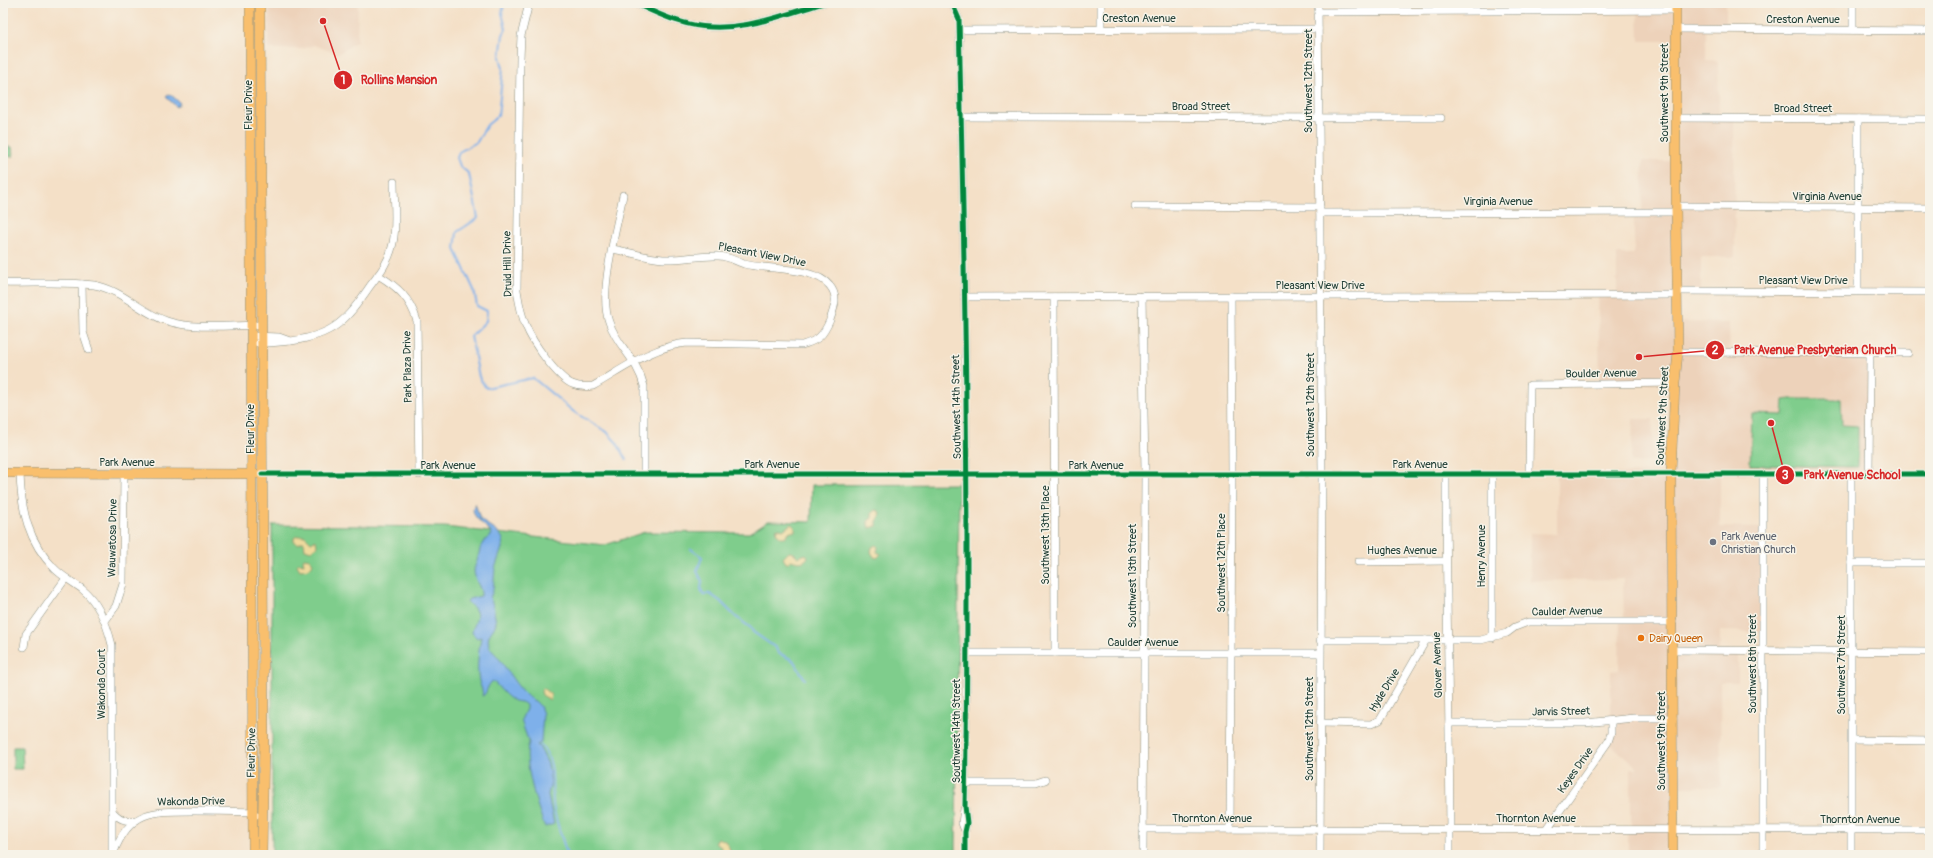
<svg xmlns="http://www.w3.org/2000/svg" width="1933" height="858" font-family="Pangolin,sans-serif">
<style>
.built{fill:#edd2ba}
.green{fill:#7fcd8c;stroke:#4f8560}
.sand{fill:#eeda9e;stroke:#868c69}
.water{fill:#7eb0ea;stroke:#4e768f}
.lines{fill:none;stroke-linecap:round;stroke-linejoin:round}
.stream{stroke:#7eb0ea;stroke-width:2}
.minor-casing{stroke:#8a8e7e;stroke-width:8}
.major-casing{stroke:#8a8e7e;stroke-width:10}
.minor{stroke:#fff;stroke-width:7}
.major{stroke:#f9bf6d;stroke-width:9}
.cycleway-casing{stroke:#f7f3e8;stroke-width:8}
.cycleway{stroke:#00873e;stroke-width:5}
.worship-dot{fill:#6b7280;stroke:#f7f3e8;stroke-width:1.5}
.food-dot{fill:#e8710a;stroke:#f7f3e8;stroke-width:1.5}
.labels{text-anchor:middle;stroke-width:3;stroke-linejoin:round;paint-order:stroke}
.street-label{font-size:11px;fill:#1f3d34;stroke:#f7f3e8}
.worship-label{font-size:11px;fill:#5b616d;stroke:#f7f3e8;text-anchor:start}
.food-label{font-size:11px;fill:#c56008;stroke:#f7f3e8;text-anchor:start}
.leader{fill:none;stroke:#d62828;stroke-width:1.5}
.callout-dot{fill:#d62828;stroke:#f7f3e8;stroke-width:1.5}
.mark-label{font-size:12px;text-anchor:middle;font-weight:bold;fill:#fff}
.callout-label{font-size:12px;text-anchor:middle;font-weight:bold;fill:#d62828;stroke:#f7f3e8;stroke-width:3;stroke-linejoin:round;paint-order:stroke}
</style>
<rect width="100%" height="100%" fill="#f7f3e8"/>
<filter id="ink" filterUnits="userSpaceOnUse"><feTurbulence type="fractalNoise" baseFrequency=".025" numOctaves="2"/><feDisplacementMap in="SourceGraphic" scale="8" xChannelSelector="R" yChannelSelector="G"/><feConvolveMatrix kernelMatrix="1 2 1 2 8 2 1 2 1" color-interpolation-filters="sRGB"/></filter>
<filter id="wash" filterUnits="userSpaceOnUse"><feTurbulence type="fractalNoise" baseFrequency=".012" numOctaves="4" result="noise"/><feDisplacementMap in="SourceGraphic" scale="16" xChannelSelector="R" yChannelSelector="G"/><feGaussianBlur stdDeviation="0.9" result="paint"/><feColorMatrix in="noise" values="0 0 0 0 0 0 0 0 0 0 0 0 0 0 0 0 0 1.4 0 .05"/><feComposite in="paint" operator="in"/></filter>
<g filter="url(#wash)">
<rect width="100%" height="100%" fill="#f4e0c7"/>
<!-- built -->
<g class="built">
<path d="M269 3H358L357 41 338 54 314 45 302 49H268Z"/>
<path d="M1640 3H1726V29H1706V60L1718 61 1719 118H1734L1735 257H1701V291H1677L1679 322 1729 323 1730 352 1870 353 1869 474H1720V527L1762 528 1763 632 1720 631V651H1738V682H1720L1721 787H1673V855H1628V829H1631V768H1638L1608 742 1611 733V671L1619 670 1620 622 1624 621 1623 579 1530 581V533L1557 534V474L1671 473 1675 383 1600 384 1598 295H1617V254H1634V212L1642 211 1643 161H1675L1676 41H1639L1638 10H1640Z"/>
<path d="M1633 419H1653L1652 459 1648 462 1631 463Z"/>
</g>
<!-- green -->
<g class="green">
<path d="M3 147H12L13 156 3 157Z"/>
<path d="M1790 399H1841L1842 425 1858 426V467L1750 465 1752 414 1783 415 1784 400Z"/>
<path d="M959 484 956 855H272V525L445 527 605 545 645 532 749 533 768 521 811 522 812 485Z"/>
<path d="M13 747H22L23 769H13Z"/>
</g>
<!-- sand -->
<g class="sand">
<path d="M875 510 879 511 881 515 877 521V526L870 528 868 525V521L872 518V513Z"/>
<path d="M791 524 795 527V531L788 533 785 537H780L776 533 777 528 783 530Z"/>
<path d="M297 536H305L311 542 316 540 317 546 311 551 305 549 304 542H302L298 544 294 542V538Z"/>
<path d="M876 545 878 547 877 552 881 554 877 558 874 557 871 552 872 547Z"/>
<path d="M789 552 794 553 798 557 806 554 808 557C804 564 797 562 791 560L788 563H786L783 558Z"/>
<path d="M304 558 310 559 313 564 309 569 300 570 297 565 299 563 304 564 303 560Z"/>
<path d="M543 688 551 695 550 700 542 695 541 691Z"/>
<path d="M718 838 725 841 730 849 728 855 720 854 721 847 715 843Z"/>
</g>
<!-- water -->
<g class="water">
<path d="M170 94 180 103 177 107 166 97Z"/>
<path d="M475 503 480 519 500 534 503 539 502 548 495 568 493 590 490 598 493 605 496 623C493 633 486 633 489 645 490 650 495 653 498 657 507 669 522 697 535 701L540 706 543 714 541 742 537 745 539 746 548 764 551 782 548 795 554 824 545 827C538 810 522 759 529 743L521 720 526 709V705C521 700 518 703 513 700 506 697 499 687 493 681 487 684 487 695 482 696 484 691 480 686 479 681 476 665 479 651 481 637L477 638 472 633C473 624 481 617 474 608 472 605 469 605 467 601L469 599 481 596C482 588 476 583 475 576 473 570 475 566 477 561 481 548 479 543 492 535 488 524 467 518 475 503Z"/>
</g>
<g class="lines">
<!-- stream -->
<g class="stream">
<path d="M501 3 504 5 502 13 506 29 503 35 500 57 503 68 498 116 487 125 477 142 459 152 457 158 460 166 469 174 478 218 457 232 455 249 474 290 477 306 487 311 486 321 471 336 479 377 486 388 533 378 574 412 607 432 617 443 626 460"/>
<path d="M691 549 702 557 697 571 702 581 701 589 703 594H710L720 601 736 617 751 628 753 632 776 648 778 653 793 660 805 679"/>
<path d="M540 744C559 766 549 785 554 810 557 825 563 840 567 855"/>
</g>
</g>
</g>
<g filter="url(#ink)">
<g class="lines">
<!-- minor casing -->
<g class="minor-casing">
<g id="minor">
<path d="M529 3 521 36 520 58 517 290C519 303 521 315 526 326 532 342 557 377 572 384 579 387 586 387 593 386 623 369 653 346 687 343L802 345C819 340 823 336 830 320 834 308 839 297 830 286 815 266 766 270 744 264 735 261 728 256 718 256 699 255 682 260 663 259 646 258 629 252 613 249"/>
<path d="M634 3C652 11 669 20 689 24 735 35 780 16 823 3"/>
<path d="M952 3 959 19C965 281 970 543 965 806L967 823 965 832V855"/>
<path d="M1101 3V29"/>
<path d="M1318 3 1322 474 1320 855"/>
<path d="M1318 12 1676 10"/>
<path d="M1676 29 1930 31"/>
<path d="M959 30 1318 29"/>
<path d="M1853 30V3"/>
<path d="M961 117 1441 118"/>
<path d="M1676 118 1930 119"/>
<path d="M623 195C617 227 598 293 609 322 618 348 637 358 644 386V474"/>
<path d="M1135 206 1320 207"/>
<path d="M1676 206 1930 208"/>
<path d="M1320 213 1676 212"/>
<path d="M378 275C398 287 410 298 417 321L419 475"/>
<path d="M3 283C33 284 65 281 94 285 123 290 141 313 167 321 194 330 233 325 261 325"/>
<path d="M82 284 83 332 89 350"/>
<path d="M1677 291 1930 292"/>
<path d="M1858 291V119"/>
<path d="M1142 296 1145 472 1143 855"/>
<path d="M964 297 1677 295"/>
<path d="M1054 297 1055 653"/>
<path d="M252 336 279 337 290 341"/>
<path d="M258 343C269 344 280 342 291 341 334 335 346 321 370 286 380 273 390 260 393 243 397 224 394 202 394 182"/>
<path d="M1678 352 1908 353"/>
<path d="M20 473C21 510 28 542 55 569 63 577 73 582 82 589 99 603 107 624 112 645V855"/>
<path d="M262 474H1930"/>
<path d="M1446 474C1446 601 1450 728 1450 855"/>
<path d="M1492 474V638"/>
<path d="M1529 474 1530 385 1675 383"/>
<path d="M1869 474 1870 353"/>
<path d="M1358 562 1446 561"/>
<path d="M1851 563H1930"/>
<path d="M105 621 116 606 123 584 124 474"/>
<path d="M1320 640H1481L1507 633 1515 627 1528 622H1673"/>
<path d="M24 647 26 634 66 578"/>
<path d="M1673 650 1930 652"/>
<path d="M966 653H1320"/>
<path d="M1320 723 1371 724 1380 720 1426 640"/>
<path d="M1449 723H1585L1634 718H1673"/>
<path d="M1852 740 1930 741"/>
<path d="M965 783H1036L1045 780"/>
<path d="M964 809 962 823 965 831"/>
<path d="M112 811C119 819 125 822 136 820"/>
<path d="M1143 829 1930 830"/>
<path d="M1230 829 1232 474 1231 296"/>
<path d="M1547 829 1608 742 1611 733V721"/>
<path d="M114 852C130 810 153 811 194 811 213 811 233 811 253 812L256 815"/>
<path d="M1763 855V474"/>
<path d="M1851 855V474"/>
</g>
</g>
<!-- major casing -->
<g class="major-casing">
<g id="major">
<path d="M250 3 253 855"/>
<path d="M260 3 264 739 262 855"/>
<path d="M3 473 256 474"/>
<path d="M1673 855 1671 473 1675 383 1678 352 1676 206V3"/>
</g>
</g>
<!-- minor -->
<use href="#minor" class="minor"/>
<!-- major -->
<use href="#major" class="major"/>
<!-- cycleway casing -->
<g class="cycleway-casing">
<g id="cycleway">
<path d="M634 3C652 11 669 20 689 24 735 35 780 16 823 3"/>
<path d="M952 3 959 19C965 281 970 543 965 806L967 823 965 832V855"/>
<path d="M262 474H1930"/>
</g>
</g>
<!-- cycleway -->
<use href="#cycleway" class="cycleway"/>
</g>
</g>
<!-- markers -->
<circle class="worship-dot" cx="1713" cy="542" r="4"/>
<circle class="food-dot" cx="1641" cy="638" r="4"/>
<g class="labels">
<!-- street labels -->
<g class="street-label">
<text x="1139" y="22">Creston Avenue</text>
<text x="1803" y="23">Creston Avenue</text>
<text transform="translate(1308 81) rotate(-90)" y="4">Southwest 12th Street</text>
<text transform="translate(1664 93) rotate(-90)" y="4">Southwest 9th Street</text>
<text transform="translate(248 105) rotate(-90)" y="4">Fleur Drive</text>
<text x="1201" y="110">Broad Street</text>
<text x="1803" y="112">Broad Street</text>
<text x="1827" y="200">Virginia Avenue</text>
<text x="1498" y="205">Virginia Avenue</text>
<text transform="translate(762 254) rotate(11)" y="4">Pleasant View Drive</text>
<text transform="translate(507 264) rotate(-91)" y="4">Druid Hill Drive</text>
<text x="1803" y="284">Pleasant View Drive</text>
<text x="1320" y="289">Pleasant View Drive</text>
<text transform="translate(407 367) rotate(-91)" y="4">Park Plaza Drive</text>
<text transform="translate(1601 373) rotate(-1)" y="4">Boulder Avenue</text>
<text transform="translate(1310 405) rotate(-90)" y="4">Southwest 12th Street</text>
<text transform="translate(956 407) rotate(-91)" y="4">Southwest 14th Street</text>
<text transform="translate(1662 416) rotate(-87)" y="4">Southwest 9th Street</text>
<text transform="translate(250 429) rotate(-90)" y="4">Fleur Drive</text>
<text x="127" y="466">Park Avenue</text>
<text x="772" y="468">Park Avenue</text>
<text x="1420" y="468">Park Avenue</text>
<text x="448" y="469">Park Avenue</text>
<text x="1096" y="469">Park Avenue</text>
<text transform="translate(1045 535) rotate(-90)" y="4">Southwest 13th Place</text>
<text transform="translate(112 538) rotate(-89)" y="4">Wauwatosa Drive</text>
<text x="1402" y="554">Hughes Avenue</text>
<text transform="translate(1481 556) rotate(-90)" y="4">Henry Avenue</text>
<text transform="translate(1221 563) rotate(-90)" y="4">Southwest 12th Place</text>
<text transform="translate(1132 576) rotate(-90)" y="4">Southwest 13th Street</text>
<text transform="translate(1567 611) rotate(-1)" y="4">Caulder Avenue</text>
<text x="1143" y="646">Caulder Avenue</text>
<text transform="translate(1752 664) rotate(-90)" y="4">Southwest 8th Street</text>
<text transform="translate(1437 665) rotate(-92)" y="4">Glover Avenue</text>
<text transform="translate(1841 665) rotate(-90)" y="4">Southwest 7th Street</text>
<text transform="translate(101 684) rotate(-90)" y="4">Wakonda Court</text>
<text transform="translate(1384 690) rotate(-59)" y="4">Hyde Drive</text>
<text transform="translate(1561 711) rotate(-1)" y="4">Jarvis Street</text>
<text transform="translate(1309 729) rotate(-90)" y="4">Southwest 12th Street</text>
<text transform="translate(956 731) rotate(-90)" y="4">Southwest 14th Street</text>
<text transform="translate(1661 741) rotate(-90)" y="4">Southwest 9th Street</text>
<text transform="translate(251 753) rotate(-89)" y="4">Fleur Drive</text>
<text transform="translate(1575 770) rotate(-55)" y="4">Keyes Drive</text>
<text transform="translate(191 801) rotate(-1)" y="4">Wakonda Drive</text>
<text x="1212" y="822">Thornton Avenue</text>
<text x="1536" y="822">Thornton Avenue</text>
<text x="1860" y="823">Thornton Avenue</text>
</g>
<!-- worship labels -->
<g class="worship-label">
<text x="1721" y="540">Park Avenue<tspan x="1721" dy="13">Christian Church</tspan></text>
</g>
<!-- food labels -->
<g class="food-label">
<text x="1649" y="642">Dairy Queen</text>
</g>
</g>
<!-- callouts -->
<path class="leader" d="M323 21L343 80M1639 357L1715 350M1771 423L1785 475"/>
<g class="callout-dot">
<circle cx="323" cy="21" r="4"/>
<circle cx="1639" cy="357" r="4"/>
<circle cx="1771" cy="423" r="4"/>
<circle cx="343" cy="80" r="10"/>
<circle cx="1715" cy="350" r="10"/>
<circle cx="1785" cy="475" r="10"/>
</g>
<g class="mark-label">
<text x="343" y="84">1</text>
<text x="1715" y="354">2</text>
<text x="1785" y="479">3</text>
</g>
<g class="callout-label">
<text x="399" y="84">Rollins Mansion</text>
<text x="1815" y="354">Park Avenue Presbyterian Church</text>
<text x="1852" y="479">Park Avenue School</text>
</g>
<!-- margin -->
<rect width="1933" height="858" fill="none" stroke="#f7f3e8" stroke-width="16"/>
</svg>
